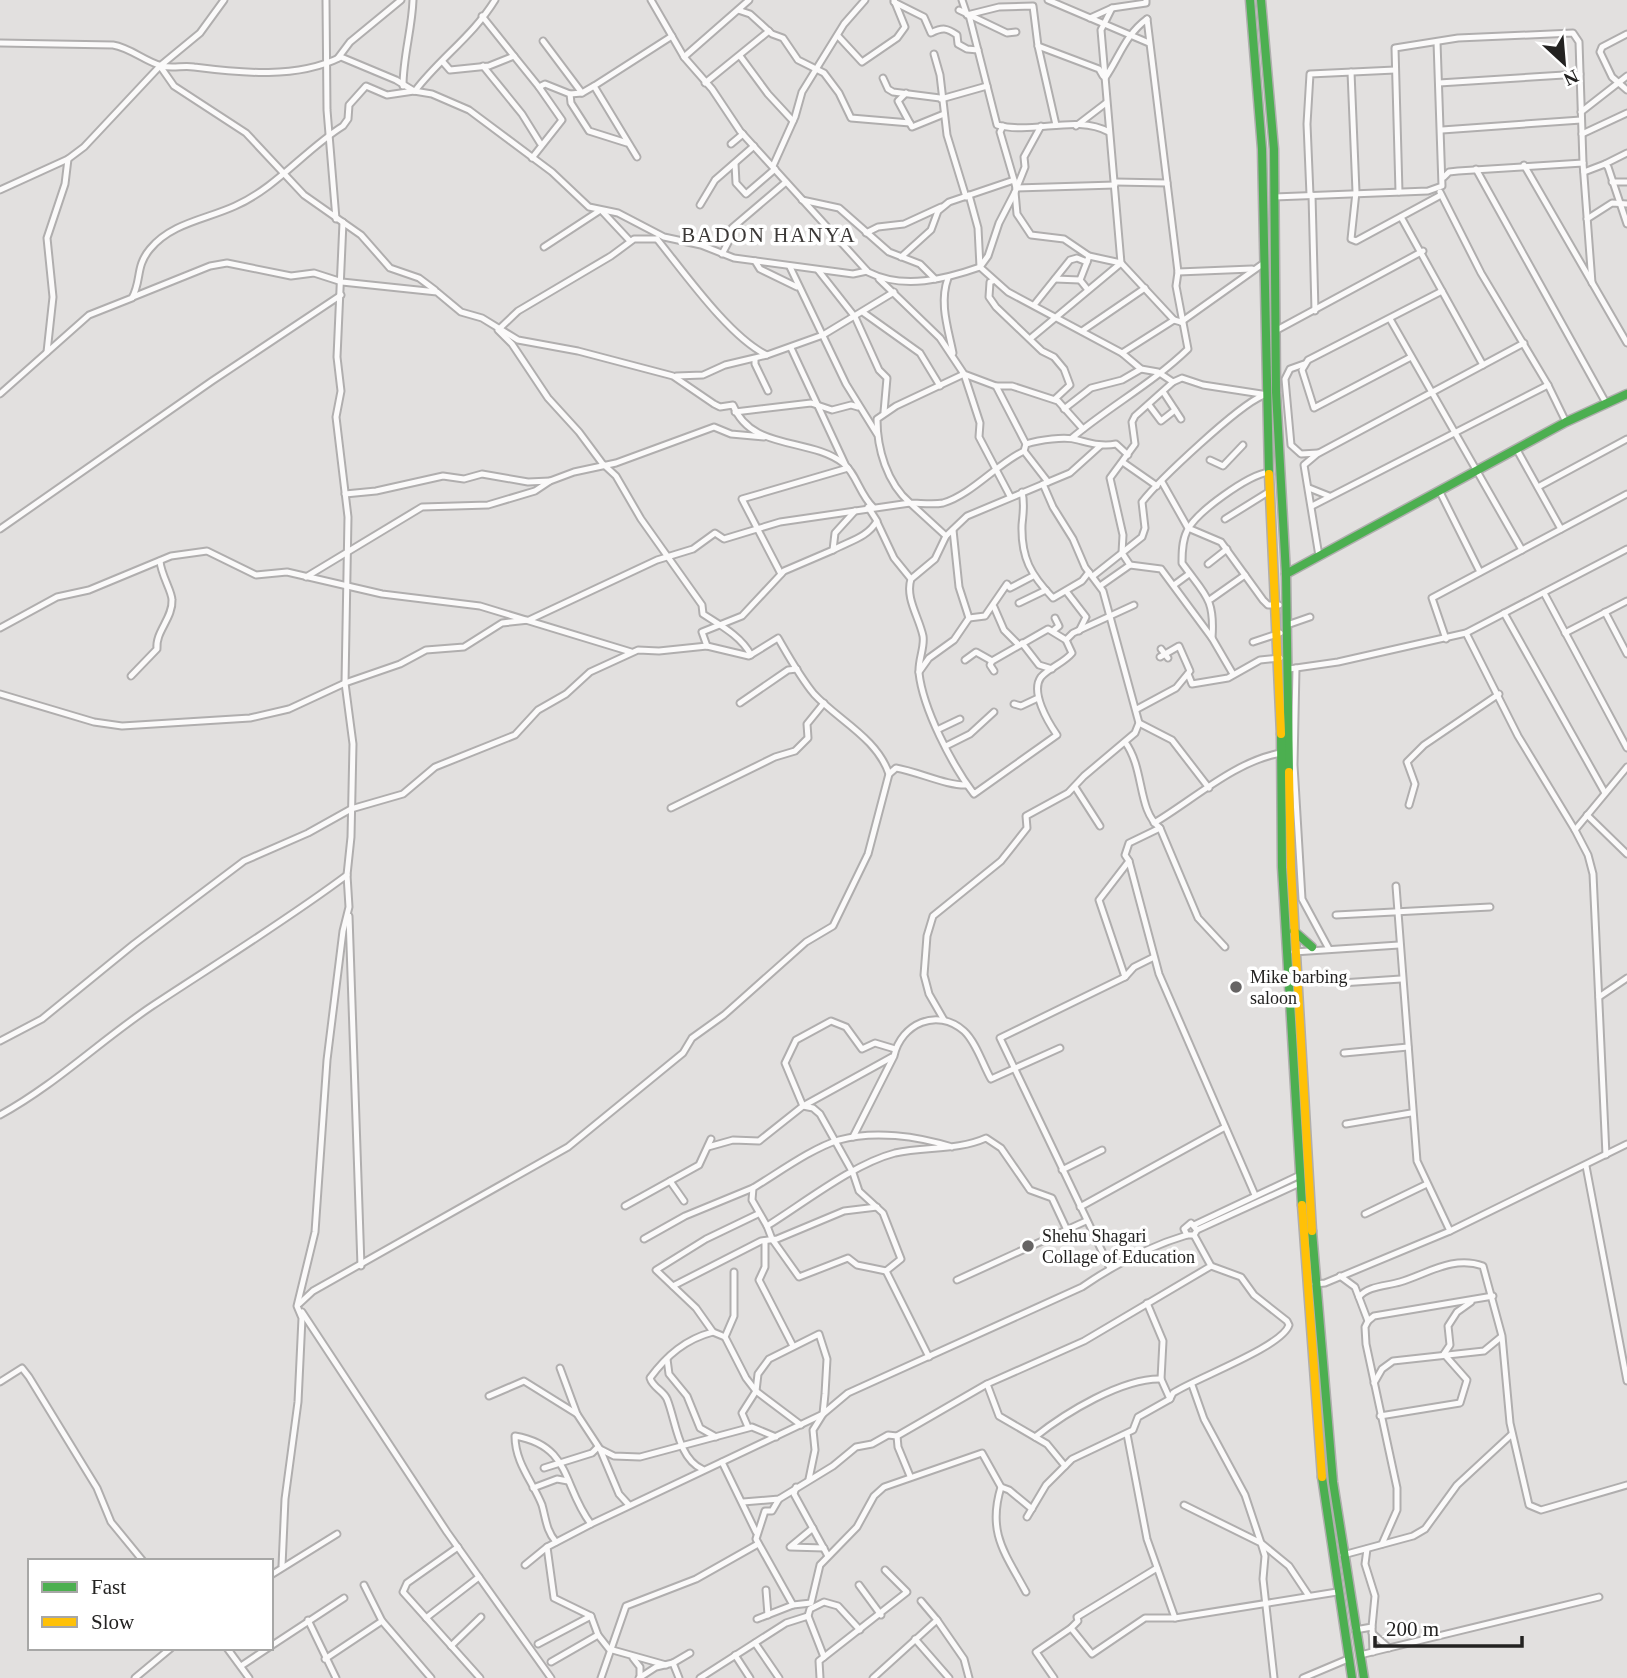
<svg xmlns="http://www.w3.org/2000/svg" width="1627" height="1678" font-family="Georgia,serif">
<style>
.lines{fill:none;stroke-linecap:round;stroke-linejoin:round}
.street-casing{stroke:#b0aeae;stroke-width:9}
.fast-casing{stroke:#b0aeae;stroke-width:11}
.slow-casing{stroke:#b0aeae;stroke-width:11}
.street{stroke:#fbfafa;stroke-width:5}
.fast{stroke:#4caf50;stroke-width:8}
.slow{stroke:#ffc107;stroke-width:8}
.poi-dot{fill:#666464;stroke:#fff;stroke-width:2.5}
.labels{text-anchor:middle;stroke-width:7;stroke-linejoin:round;paint-order:stroke}
.poi-label{font-size:18px;fill:#232221;stroke:#fff;text-anchor:start}
.quarter-label{font-size:21px;letter-spacing:2px;fill:#3c3937;stroke:#fff}
</style>
<rect width="100%" height="100%" fill="#e2e0df"/>
<g class="lines">
<!-- street casing -->
<g class="street-casing">
<g id="street">
<path d="M326 0 327 110 336 219"/>
<path d="M651 0 684 57 712 89 740 131 868 272C903 290 946 279 980 267L1008 292 1122 353 1141 369 1158 372 1173 382 1182 378 1203 385 1268 395"/>
<path d="M962 0 967 15 999 7 1033 6 1038 46 1056 125"/>
<path d="M1048 0 1149 43"/>
<path d="M894 2 924 17 931 33C943 27 947 28 957 35L958 44 967 49 978 50"/>
<path d="M1112 8 1101 30 1121 263 1174 320 1181 322"/>
<path d="M738 10 750 14 772 34 783 38 798 60 824 73 839 93 851 118 910 123"/>
<path d="M959 10 1007 33 1016 32"/>
<path d="M969 15 997 125C1033 135 1076 114 1109 132"/>
<path d="M482 16 514 56"/>
<path d="M1090 18 1112 8 1146 3V0"/>
<path d="M1627 34 1602 47 1600 52 1612 77 1627 90"/>
<path d="M838 36 862 62 897 38 905 27 894 0"/>
<path d="M543 41 582 93 594 86"/>
<path d="M0 43 113 45C131 48 144 61 162 66 173 69 183 65 194 67 241 73 297 79 341 57L396 80 414 91"/>
<path d="M1038 46 1099 69 1103 76"/>
<path d="M934 54 940 75 947 135 966 197"/>
<path d="M740 56 768 94 793 121"/>
<path d="M684 57 749 0"/>
<path d="M338 58 350 42 401 0"/>
<path d="M443 62 450 70 489 66 514 56 539 87 545 84 570 94 582 93"/>
<path d="M160 66 174 86 246 133 304 195 361 235 390 268 419 278 435 290"/>
<path d="M483 66 522 114 540 143"/>
<path d="M1351 72 1356 192 1351 239 1356 241 1441 195"/>
<path d="M883 78 888 89 893 92 940 98"/>
<path d="M1105 78C1119 58 1125 35 1147 19"/>
<path d="M705 83 769 31"/>
<path d="M1439 83 1580 74"/>
<path d="M403 86C403 57 412 29 413 0"/>
<path d="M415 91C439 59 473 36 495 0"/>
<path d="M906 93 898 101 912 127 944 114"/>
<path d="M570 94 571 103 589 131 627 143"/>
<path d="M941 99 987 86"/>
<path d="M1581 112 1627 76"/>
<path d="M1003 126 1000 132 1014 180"/>
<path d="M1076 126 1106 103"/>
<path d="M1442 130 1581 120"/>
<path d="M1582 134 1627 113"/>
<path d="M731 144 743 134"/>
<path d="M637 157 594 86 672 36"/>
<path d="M532 158 562 120 539 87"/>
<path d="M735 164 736 183 746 194 775 169"/>
<path d="M1605 164 1627 153"/>
<path d="M1524 165 1627 343"/>
<path d="M773 166 795 117 802 92 844 24 865 0"/>
<path d="M1476 169 1606 403"/>
<path d="M1584 172 1605 164 1608 167 1627 224"/>
<path d="M1444 177 1449 172 1458 171 1583 163"/>
<path d="M1115 182 1167 183"/>
<path d="M1612 182H1627"/>
<path d="M1016 188 1115 185"/>
<path d="M0 190 68 159 84 147 160 66 200 33 224 0"/>
<path d="M1015 192 1017 214 1031 235 1064 239 1089 256 1121 263"/>
<path d="M1399 192 1395 48 1458 38 1573 33 1579 42 1583 163 1592 283"/>
<path d="M1440 192 1481 273 1548 385 1566 422"/>
<path d="M969 195 978 228 980 267 988 256 999 223 1015 192 1025 167 1024 157 1041 126"/>
<path d="M1310 195 1307 124 1310 74 1395 70"/>
<path d="M1312 195 1315 311"/>
<path d="M1274 197 1428 191 1442 186 1437 42"/>
<path d="M802 200 839 208 889 252 920 264 935 279"/>
<path d="M700 205 715 180 754 146"/>
<path d="M602 211 630 241"/>
<path d="M1401 217 1483 365"/>
<path d="M1587 219 1612 203 1627 204"/>
<path d="M866 233 878 227 904 224 941 207"/>
<path d="M657 239H634L611 256 518 311 498 330 512 344 548 398 579 432 602 463 616 476 641 519 702 605 703 614C720 625 741 636 751 655"/>
<path d="M657 239C683 271 730 338 767 355L823 335 894 292"/>
<path d="M544 247 599 211"/>
<path d="M722 254 730 239 732 228 786 182"/>
<path d="M901 257 931 230 938 211 949 202 1014 180 1016 188"/>
<path d="M755 261 760 269 797 287"/>
<path d="M1087 262 1080 280 1088 290"/>
<path d="M790 267 846 384 877 434"/>
<path d="M818 270 855 317 879 370 887 378 884 412"/>
<path d="M1178 272 1252 269"/>
<path d="M948 278C939 303 948 328 953 353"/>
<path d="M879 279 940 338 964 374 996 386H1012L1058 401 1083 429"/>
<path d="M1055 279 1080 280"/>
<path d="M993 281 990 282 989 297 996 307 1042 351 1054 357 1064 369 1070 385 1055 399"/>
<path d="M133 297 210 266 227 263 291 276 314 273 342 282 437 292 461 312 482 318 518 340 578 351 673 376 714 404 720 407 733 405C751 451 809 437 843 463 856 473 860 495 873 507"/>
<path d="M1034 305 1070 260 1077 258 1087 262 1089 256"/>
<path d="M864 313 920 353 940 386"/>
<path d="M1390 319 1522 550"/>
<path d="M1181 322 1264 263"/>
<path d="M1082 331 1145 288"/>
<path d="M1275 331 1423 251"/>
<path d="M1031 338 1121 263"/>
<path d="M791 348 845 464"/>
<path d="M47 352 53 297 47 238 65 184 68 159"/>
<path d="M1122 353 1174 320"/>
<path d="M1411 357 1314 408 1302 370 1308 360 1442 291"/>
<path d="M755 359V364L768 391"/>
<path d="M1304 364 1290 369 1285 379 1291 445 1301 454 1318 453"/>
<path d="M676 376 703 375 725 365 767 355"/>
<path d="M996 386 1026 444"/>
<path d="M1164 393 1181 419"/>
<path d="M0 394 89 315 132 298C142 280 135 267 150 249 171 223 207 219 235 206 276 188 306 149 343 126L348 119 349 105 366 86 387 95 414 91 432 94 469 110 552 172 589 207 618 213 664 237 701 245 734 258 853 274 867 271"/>
<path d="M1149 405 1161 421 1175 410"/>
<path d="M1064 409 1091 388 1122 380 1141 369"/>
<path d="M735 412 811 403 832 410 851 405 858 407"/>
<path d="M1072 438C1110 406 1153 383 1188 349L1176 286 1178 272 1147 19"/>
<path d="M1517 450 1561 529"/>
<path d="M1024 451 1048 482"/>
<path d="M1210 460 1223 466 1243 445"/>
<path d="M1124 463 1157 486"/>
<path d="M1162 482 1188 528 1221 542 1263 600 1268 605H1279"/>
<path d="M1538 487 1627 439"/>
<path d="M1309 488 1329 496"/>
<path d="M1022 492C1025 504 1023 513 1022 525 1021 558 1031 575 1053 598L1082 581 1089 572"/>
<path d="M1440 492 1480 572"/>
<path d="M345 494 376 491 443 476 464 479 482 474 528 482 550 481"/>
<path d="M1010 496 979 437 980 423 964 374 896 406 877 419C877 449 887 483 910 503 920 503 933 505 943 503 971 495 998 463 1024 451L1026 444C1039 440 1065 436 1078 440 1090 443 1102 447 1116 444L1128 455"/>
<path d="M1312 506 1548 385"/>
<path d="M1225 519 1270 491"/>
<path d="M877 522 894 558 911 579"/>
<path d="M0 529 212 381 341 295"/>
<path d="M833 550C849 541 867 538 877 521L868 507"/>
<path d="M1319 556 1304 465 1317 454 1524 343"/>
<path d="M1208 564 1227 549"/>
<path d="M1130 565 1122 553 1123 535 1110 478 1135 444 1132 422 1135 416 1173 382"/>
<path d="M781 574 742 499 848 468"/>
<path d="M1093 576 1142 537 1145 528 1142 502C1159 480 1238 406 1262 396"/>
<path d="M306 577 422 507 488 505 535 491 550 481 574 472 616 463 714 427 731 434 764 437"/>
<path d="M1174 585 1189 574"/>
<path d="M1100 586 1130 565 1161 569 1212 638"/>
<path d="M1066 591 1086 617 1079 631"/>
<path d="M1544 593 1627 748"/>
<path d="M1211 599 1245 575"/>
<path d="M1019 603 1046 590"/>
<path d="M994 607 1004 630 1019 645"/>
<path d="M1605 612 1627 654"/>
<path d="M1504 613 1605 793"/>
<path d="M969 618 985 616 1007 584 1010 588 1033 576"/>
<path d="M1287 625 1310 617"/>
<path d="M0 628 57 597 89 590 171 556 207 551 256 575 287 572 382 594 480 606 631 652"/>
<path d="M1054 630 1059 626 1055 618"/>
<path d="M1466 633 1518 736 1575 830"/>
<path d="M1565 633 1627 601"/>
<path d="M1446 639 1432 598 1627 494"/>
<path d="M1066 640 1073 633 1134 605"/>
<path d="M1253 642 1280 633"/>
<path d="M1022 643 1039 665 1052 669"/>
<path d="M707 646 702 632 742 616 784 571 833 550 835 533 855 511"/>
<path d="M1161 649 1168 658"/>
<path d="M965 660 976 652 992 661 1048 629 1066 640 1072 653C1064 663 1050 667 1041 677 1030 692 1048 722 1057 735L974 794C952 765 923 709 919 673 918 660 925 647 923 636 919 617 905 598 911 579L935 559 946 536 967 516 1070 473 1100 446"/>
<path d="M992 661 990 665 994 671"/>
<path d="M1296 668 1294 765 1302 899 1329 949"/>
<path d="M1289 669 1338 662 1466 633 1627 549"/>
<path d="M919 672 929 658 954 640 969 618 959 587 953 530"/>
<path d="M1188 674 1192 684 1228 678 1260 660 1280 658"/>
<path d="M1233 674 1212 638C1215 598 1205 595 1182 563 1182 553 1182 541 1187 531 1196 512 1248 475 1269 472"/>
<path d="M131 676 157 649C155 632 173 618 172 600 172 591 161 575 160 561"/>
<path d="M0 694 94 722 122 726 250 718 289 709 345 683 400 664 426 650 464 647 502 623 529 620 657 560 693 549 715 533 724 539 780 522 910 503 946 536"/>
<path d="M740 703 788 670 797 669"/>
<path d="M1014 704 1021 706 1038 698"/>
<path d="M1137 709 1176 688 1190 671 1179 646 1160 657"/>
<path d="M1139 723 1172 740 1209 788"/>
<path d="M939 729 960 719"/>
<path d="M946 746 970 734 994 712"/>
<path d="M1075 787 1100 826"/>
<path d="M1409 805 1415 784 1407 762 1424 745 1499 694"/>
<path d="M671 808 775 757 795 751 808 738 807 724 824 703"/>
<path d="M1587 815 1627 854"/>
<path d="M1154 823C1193 800 1235 761 1281 753"/>
<path d="M1160 828 1198 918 1225 947"/>
<path d="M1129 861 1159 974 1255 1195"/>
<path d="M1396 886 1417 1161 1450 1231"/>
<path d="M1336 915 1490 907"/>
<path d="M349 916 361 1266"/>
<path d="M1294 952 1399 945"/>
<path d="M1125 977 1099 900 1129 861 1125 855 1129 843 1160 828C1137 810 1145 769 1125 742"/>
<path d="M1341 983 1401 979"/>
<path d="M1599 997 1627 978"/>
<path d="M944 1020 929 994 924 975 927 936 933 916 1001 861 1027 828 1026 816 1068 793 1084 776 1135 733 1139 723 1103 591 1085 567 1073 539 1053 507 1043 484"/>
<path d="M0 1041 42 1019 134 944 244 861 308 833 351 809 403 794 435 767 515 735 538 710 566 694 590 672 638 650 659 651 707 646 749 656 778 638C789 657 800 677 814 694 838 720 877 738 889 774L896 768C919 772 947 786 967 785"/>
<path d="M1344 1053 1408 1047"/>
<path d="M0 1115C55 1085 100 1041 152 1006 217 963 284 922 347 875"/>
<path d="M1346 1124 1411 1113"/>
<path d="M853 1137 894 1056C901 1024 937 1007 964 1031 976 1042 983 1065 991 1079L1060 1048"/>
<path d="M708 1147 733 1140 759 1141 803 1106 892 1057"/>
<path d="M952 1147C917 1136 874 1130 839 1140 812 1148 778 1173 753 1188L752 1200 767 1226C804 1203 853 1164 895 1153 925 1146 957 1151 986 1138L1001 1148 1030 1190 1052 1198 1067 1230"/>
<path d="M1606 1155 1593 874 1588 855 1575 830 1627 767"/>
<path d="M1586 1166 1627 1381"/>
<path d="M1062 1170 1102 1150"/>
<path d="M670 1181 684 1201"/>
<path d="M625 1206 699 1165 711 1139"/>
<path d="M1080 1207 1225 1127"/>
<path d="M758 1214 706 1239 656 1270 696 1308 713 1332 725 1337 746 1378 756 1391 801 1425"/>
<path d="M1365 1214 1427 1184"/>
<path d="M1194 1225 1300 1175"/>
<path d="M767 1226 772 1239 799 1277 848 1258 857 1265 886 1271 901 1259 883 1213 859 1191 853 1173 820 1114 813 1108 803 1106 785 1063 796 1040 831 1021 846 1027 862 1049 875 1043 895 1049"/>
<path d="M1197 1230 1191 1223 1184 1229 1187 1235H1194L1197 1230 1300 1183"/>
<path d="M644 1239 685 1216 753 1188"/>
<path d="M765 1241V1267L759 1280 793 1346"/>
<path d="M1110 1268 1000 1038 1125 977 1134 967 1154 957"/>
<path d="M886 1271 929 1357"/>
<path d="M1340 1276 1355 1287 1368 1321 1365 1327 1366 1344 1397 1488V1510L1382 1544"/>
<path d="M957 1280 1086 1221"/>
<path d="M1315 1284 1325 1283 1450 1231 1627 1144"/>
<path d="M673 1286 761 1241 777 1239 844 1211 877 1207"/>
<path d="M1359 1297C1367 1286 1387 1286 1400 1282 1427 1274 1453 1255 1483 1266L1502 1336 1510 1423 1529 1505 1541 1510 1627 1485"/>
<path d="M1147 1303 1163 1341 1161 1379 1170 1399"/>
<path d="M299 1304 313 1291 568 1147 683 1053 692 1038 724 1015 806 942 833 926 868 854 889 774"/>
<path d="M302 1312 447 1532 551 1678"/>
<path d="M1368 1321 1374 1316 1493 1296"/>
<path d="M725 1337 734 1316V1272"/>
<path d="M1444 1354 1450 1345 1448 1326 1457 1312 1471 1302"/>
<path d="M667 1359 669 1374 687 1396 700 1428 716 1437"/>
<path d="M560 1368 577 1414 600 1449 619 1494 629 1505"/>
<path d="M0 1382 22 1368 29 1377 97 1488 111 1522 143 1561"/>
<path d="M1374 1383 1382 1369 1393 1361 1484 1351 1501 1337"/>
<path d="M987 1384 999 1416 1047 1444 1065 1466"/>
<path d="M1192 1385 1204 1419 1245 1495 1261 1543 1289 1566 1309 1596"/>
<path d="M489 1396 524 1381 577 1414"/>
<path d="M1380 1416 1460 1403 1467 1380 1444 1354"/>
<path d="M748 1427 742 1413 756 1391 758 1374 769 1359 819 1334 827 1359 825 1394 823 1414 813 1430 815 1450 809 1479"/>
<path d="M1127 1434 1147 1539 1175 1618 1337 1592"/>
<path d="M897 1436 898 1447 910 1476"/>
<path d="M1035 1437C1065 1413 1122 1378 1161 1379"/>
<path d="M600 1449 614 1456 640 1457 752 1427 776 1437"/>
<path d="M722 1462 756 1532"/>
<path d="M544 1468 592 1453 598 1447"/>
<path d="M702 1469C678 1458 676 1421 667 1399 663 1390 653 1388 650 1378 667 1355 686 1339 713 1332"/>
<path d="M796 1487 794 1494 828 1556"/>
<path d="M1001 1487C987 1533 1005 1553 1026 1592"/>
<path d="M533 1488 557 1479 568 1481"/>
<path d="M779 1499 772 1511H765L756 1539 793 1605 811 1603 820 1565 857 1527 874 1496 884 1487 982 1453 1001 1487 1009 1490 1032 1509"/>
<path d="M743 1502 779 1499 833 1466 856 1447 872 1444 888 1435 897 1436 987 1384 1084 1341 1211 1266 1194 1235"/>
<path d="M1184 1505 1261 1543 1265 1556 1263 1579 1274 1678"/>
<path d="M1027 1517 1046 1485 1072 1459 1133 1430 1138 1417 1170 1399 1173 1393C1196 1378 1282 1347 1289 1325L1287 1321 1254 1295 1241 1277 1211 1266"/>
<path d="M813 1528 790 1547 824 1548"/>
<path d="M556 1542C546 1530 546 1519 542 1505 533 1482 515 1463 515 1436 572 1446 562 1486 591 1524"/>
<path d="M458 1547 407 1583 403 1592 480 1678"/>
<path d="M547 1547 554 1598 591 1616 598 1635 609 1649 666 1665"/>
<path d="M1343 1555 1413 1536 1425 1529 1457 1485 1512 1434"/>
<path d="M525 1565 547 1547 591 1524 823 1414 848 1393 1082 1287C1114 1265 1150 1246 1187 1235"/>
<path d="M282 1566 285 1499 298 1402 302 1318 297 1306 315 1232 327 1060 343 931 349 907 347 875 351 837 353 744 345 683 348 517 336 417 341 391 337 357 343 222"/>
<path d="M271 1575 337 1534"/>
<path d="M364 1585 382 1621 431 1678"/>
<path d="M859 1585 881 1615"/>
<path d="M766 1590 768 1615"/>
<path d="M808 1616 810 1609 824 1602 838 1606 860 1630"/>
<path d="M426 1618 479 1577"/>
<path d="M757 1619 793 1605"/>
<path d="M308 1620 336 1678"/>
<path d="M937 1620 964 1659 969 1678"/>
<path d="M1372 1627 1373 1652"/>
<path d="M1071 1628 1078 1621 1077 1617 1157 1568"/>
<path d="M1355 1630 1372 1627 1375 1596 1365 1564 1367 1549"/>
<path d="M1372 1633 1389 1648"/>
<path d="M915 1639 949 1678"/>
<path d="M755 1643 779 1678"/>
<path d="M538 1644 591 1616"/>
<path d="M271 1646 344 1598"/>
<path d="M451 1646 481 1617"/>
<path d="M227 1648 249 1678"/>
<path d="M735 1655 750 1678"/>
<path d="M1360 1655 1599 1597"/>
<path d="M824 1657 907 1592 885 1570"/>
<path d="M633 1658 640 1667V1677"/>
<path d="M325 1659 382 1621"/>
<path d="M551 1662 598 1635"/>
<path d="M673 1663 690 1653"/>
<path d="M241 1666 268 1648"/>
<path d="M135 1678 171 1648"/>
<path d="M601 1678 626 1606 696 1579 758 1544"/>
<path d="M639 1678 656 1667 673 1663 679 1678"/>
<path d="M700 1678 786 1623 808 1616 824 1657 819 1661 820 1678"/>
<path d="M873 1678 937 1620 921 1601"/>
<path d="M1054 1678 1036 1652 1071 1628 1092 1654 1145 1618H1175"/>
<path d="M1303 1678 1348 1659"/>
</g>
</g>
<!-- fast casing -->
<g class="fast-casing">
<g id="fast">
<path d="M1250 0 1262 149 1269 474"/>
<path d="M1261 0 1274 149 1276 392 1286 574 1289 772"/>
<path d="M1286 574 1566 422 1627 394"/>
<path d="M1281 734 1282 867 1302 1205"/>
<path d="M1294 931 1312 947"/>
<path d="M1312 1231 1333 1482 1364 1678"/>
<path d="M1322 1477 1352 1678"/>
</g>
</g>
<!-- slow casing -->
<g class="slow-casing">
<g id="slow">
<path d="M1269 474 1281 734"/>
<path d="M1289 772 1291 868 1312 1231"/>
<path d="M1302 1205 1322 1477"/>
</g>
</g>
<!-- street -->
<use href="#street" class="street"/>
<!-- fast -->
<use href="#fast" class="fast"/>
<!-- slow -->
<use href="#slow" class="slow"/>
</g>
<!-- markers -->
<g class="poi-dot">
<circle cx="1236" cy="987" r="7"/>
<circle cx="1028" cy="1246" r="7"/>
</g>
<g class="labels">
<!-- poi labels -->
<g class="poi-label">
<text x="1250" y="983">Mike barbing<tspan x="1250" dy="21">saloon</tspan></text>
<text x="1042" y="1242">Shehu Shagari<tspan x="1042" dy="21">Collage of Education</tspan></text>
</g>
<!-- quarter labels -->
<g class="quarter-label">
<text x="769" y="242">BADON HANYA</text>
</g>
</g>
<!-- legend -->
<rect x="28" y="1559" width="245" height="91" fill="#ffffff" stroke="#a7a7a6" stroke-width="2"/>
<rect x="42" y="1582" width="35" height="10" fill="#4caf50" stroke="#a7a7a6" stroke-width="2"/>
<text x="91" y="1594" font-size="21" fill="#232221">Fast</text>
<rect x="42" y="1617" width="35" height="10" fill="#ffc107" stroke="#a7a7a6" stroke-width="2"/>
<text x="91" y="1629" font-size="21" fill="#232221">Slow</text>
<!-- north arrow -->
<g transform="translate(1564 63) rotate(154)" stroke="#ffffff" stroke-width="5" paint-order="stroke">
<path d="M0-5L12 26L0 18L-12 26Z" fill="#232221"/>
<text y="-10" font-size="19" font-weight="bold" text-anchor="middle" fill="#232221">N</text>
</g>
<!-- scale -->
<path d="M1375 1636v10h147v-10" fill="none" stroke="#232221" stroke-width="3.5"/>
<text x="1386" y="1636" font-size="21" fill="#232221" stroke="#ffffff" stroke-width="5" paint-order="stroke">200 m</text>
</svg>
